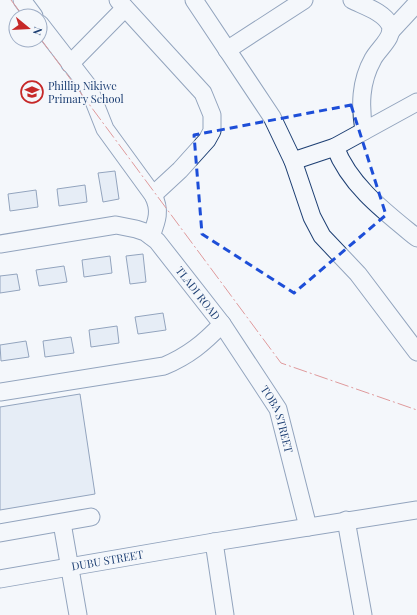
<svg xmlns="http://www.w3.org/2000/svg" width="417" height="615" font-family="'Playfair Display',serif">
<style>
.building{fill:#d5e0f0;stroke:#1d3f73}
.lines{fill:none;stroke-linecap:round;stroke-linejoin:round}
.minor-casing{stroke:#1d3f73;stroke-width:19}
.minor{stroke:#f4f7fb;stroke-width:17}
.power{stroke:#c62828;stroke-width:1;stroke-dasharray:14 3 2 3;stroke-linecap:butt}
.marked{fill:none;stroke:#1d4ed8;stroke-width:3;stroke-dasharray:8 5;stroke-linejoin:round}
.labels{text-anchor:middle;stroke-width:3;stroke-linejoin:round;paint-order:stroke}
.poi-label{font-size:11px;fill:#1d3f73;stroke:#f4f7fb;text-anchor:start}
.street-label{font-size:11px;fill:#1d3f73;stroke:#f4f7fb}
</style>
<rect width="100%" height="100%" fill="#f4f7fb"/>
<!-- building -->
<g class="building">
<path d="M115 171 119 199 103 202 98 173Z"/>
<path d="M85 185 87 202 59 206 57 189Z"/>
<path d="M36 190 38 207 10 211 8 194Z"/>
<path d="M143 254 146 282 130 284 126 256Z"/>
<path d="M110 256 112 273 84 277 82 260Z"/>
<path d="M64 266 67 282 39 286 36 270Z"/>
<path d="M17 274 20 290 0 293V276Z"/>
<path d="M163 313 166 330 138 334 135 317Z"/>
<path d="M117 326 119 343 91 347 89 330Z"/>
<path d="M71 337 74 353 45 357 43 341Z"/>
<path d="M26 341 29 357 1 361 0 345Z"/>
<path d="M80 394 95 494 0 510V407Z"/>
</g>
<g class="lines">
<!-- minor casing -->
<g class="minor-casing">
<g id="minor">
<path d="M22 0 34 16"/>
<path d="M118 0 203 93 212 115V131L207 140 180 170 153 195"/>
<path d="M194 0 272 117 293 161 312 217 322 236 358 274 417 352"/>
<path d="M352 0C364 6 384 12 390 25 395 37 378 49 373 59 360 82 360 106 364 131"/>
<path d="M40 24 88 86 105 129 153 195C161 210 157 221 151 236"/>
<path d="M391 31 417 3"/>
<path d="M227 50 304 0"/>
<path d="M70 64 125 8"/>
<path d="M335 147C350 186 385 212 417 238"/>
<path d="M293 161 335 147 417 102"/>
<path id="s1" d="M0 244 116 225 136 229 145 232 157 241 222 324 278 409 308 527"/>
<path d="M0 392 164 366C188 356 204 343 222 324"/>
<path d="M346 520 363 615"/>
<path d="M62 523 78 615"/>
<path d="M0 533 91 517"/>
<path d="M214 542 225 615"/>
<path id="s2" d="M0 579 214 542 417 510"/>
</g>
</g>
<!-- minor -->
<use href="#minor" class="minor"/>
<!-- power -->
<g class="power">
<path d="M11 0 23 16"/>
<path d="M40 38 281 363 417 410"/>
</g>
</g>
<!-- marked area -->
<path d="M0 0H417V615H0ZM351 105 386 215 294 293 202 234 194 135Z" fill="#f4f7fb" fill-opacity=".55" fill-rule="evenodd"/>
<path class="marked" d="M351 105 386 215 294 293 202 234 194 135Z"/>
<!-- icons -->
<defs>
<g id="school-ring" transform="scale(1.15)"><circle r="9.5" fill="#f4f7fb" stroke="#c62828" stroke-width="1.5"/><path d="M0-5L7-2L0 1L-7-2ZM-4 1L0 2.5L4 1V4Q0 6-4 4Z" fill="#c62828"/></g>
</defs>
<g fill-rule="evenodd">
<use href="#school-ring" x="32" y="92"/>
</g>
<g class="labels">
<!-- poi labels -->
<g class="poi-label">
<text x="48" y="90">Phillip Nikiwe<tspan x="48" dy="13">Primary School</tspan></text>
</g>
<!-- street labels -->
<g class="street-label">
<text dy="4" stroke="none"><textPath href="#s1" startOffset="229">TLADI ROAD</textPath></text>
<text dy="4" stroke="none"><textPath href="#s1" startOffset="379">TOBA STREET</textPath></text>
<text dy="4" stroke="none"><textPath href="#s2" startOffset="109">DUBU STREET</textPath></text>
</g>
</g>
<!-- north arrow -->
<g transform="translate(28 28) rotate(108)"><circle r="19" fill="#f4f7fb" stroke="#9eadc5"/>
<path d="M0-3L7 15L0 10L-7 15Z" fill="#c62828"/>
<text y="-6" font-size="11" font-weight="bold" text-anchor="middle" fill="#1d3f73">N</text>
</g>
</svg>
